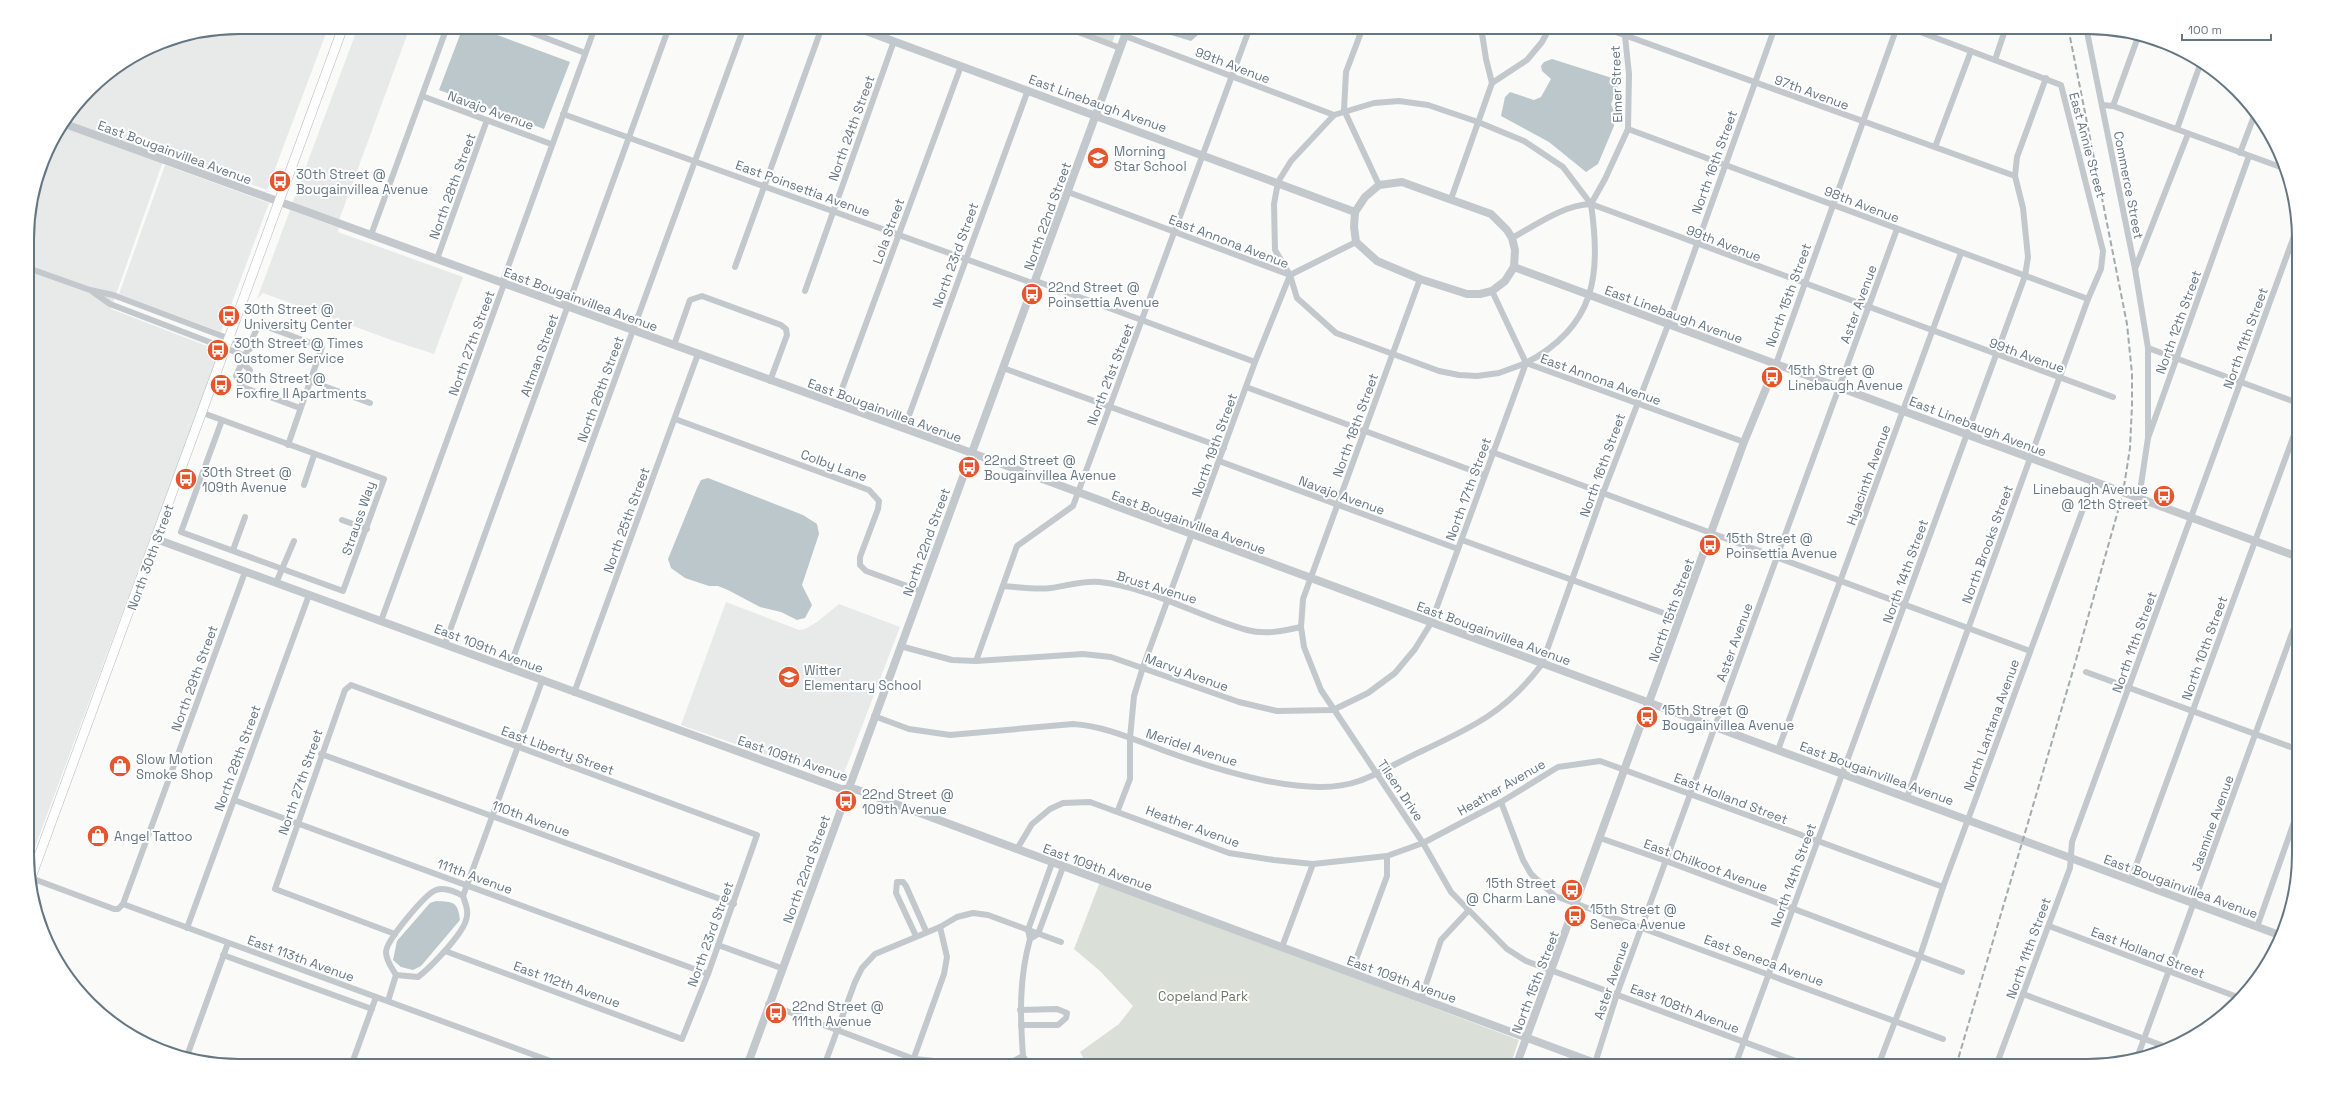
<svg xmlns="http://www.w3.org/2000/svg" width="2326" height="1093" font-family="'Space Grotesk',sans-serif">
<style>
.built{fill:#e8e9e9}
.green{fill:#dadfd7}
.water{fill:#bbc7cb}
.lines{fill:none;stroke-linecap:round;stroke-linejoin:round}
.secondary-casing{stroke:#b3babf;stroke-width:10}
.minor{stroke:#c3c8cc;stroke-width:6}
.tertiary{stroke:#c3c8cc;stroke-width:8}
.secondary{stroke:#fff;stroke-width:9}
.rail{stroke:#a2aab0;stroke-width:2;stroke-dasharray:6 3;stroke-linecap:butt}
.labels{text-anchor:middle;stroke-width:4;stroke-linejoin:round;paint-order:stroke}
.street-label{font-size:13px;fill:#657683;stroke:#fff}
.poi-label{font-size:13px;fill:#657683;stroke:#fff;text-anchor:start}
.park-label{font-size:13px;fill:#687a64;stroke:#fff}
.rim{fill:none;stroke:#657683;stroke-width:2}
</style>
<rect width="100%" height="100%" fill="#fafaf8"/>
<!-- built -->
<g class="built">
<path d="M239 27 328 28 267 190 167 154 161 167 111 309 220 351 29 863 27 225 49 145 99 80 158 43Z"/>
<path d="M358 27H410L339 220 292 204Z"/>
<path d="M165 165 269 203 221 332 119 294Z"/>
<path d="M290 210 339 228 338 232 463 277 434 354 394 341 263 293 257 299Z"/>
<path d="M726 602 799 630 805 629 817 622 839 604 900 627 841 781 681 725Z"/>
</g>
<!-- green -->
<g class="green">
<path d="M1069 27H1118L1112 43Z"/>
<path d="M1100 882 1519 1040 1510 1066H1088L1080 1052 1119 1024 1133 1006 1100 971 1074 949Z"/>
</g>
<!-- water -->
<g class="water">
<path d="M463 27H476L570 62 544 129 439 90Z"/>
<path d="M1158 27H1201L1199 34 1191 41 1171 35Z"/>
<path d="M1552 59 1612 78 1618 86 1611 104 1615 114 1614 126 1598 164 1586 172 1549 142 1501 116 1505 97 1510 92 1534 100 1541 97 1551 79 1542 71 1541 66 1544 62Z"/>
<path d="M708 478 803 515 817 524 819 534 802 585 812 605 805 618 797 620 781 612 760 607 728 590 718 586H709L685 578 671 568 668 559 697 488 701 480Z"/>
<path d="M436 901C453 902 458 901 460 920L421 966 413 970 401 967 393 960 397 941 430 903Z"/>
</g>
<g class="lines">
<!-- secondary casing -->
<g class="secondary-casing">
<path id="secondary" d="M29 883 343 27"/>
</g>
<!-- minor -->
<g class="minor">
<path d="M517 27 585 53"/>
<path d="M1065 27 1120 48"/>
<path d="M1346 27 1360 32"/>
<path d="M1363 27 1346 72 1344 110 1379 185"/>
<path d="M1481 27 1486 59 1492 83"/>
<path d="M1602 27 2015 176"/>
<path d="M1907 27 2061 85 2103 251 2101 269 2088 299 1907 797"/>
<path d="M2086 27 2135 269 2148 348V438"/>
<path d="M1930 35 1933 27"/>
<path d="M1125 36 1334 115"/>
<path d="M1995 60 2006 27"/>
<path d="M422 96 551 144"/>
<path d="M2102 105 2113 106 2286 169"/>
<path d="M2113 106 2138 37"/>
<path d="M563 114 1035 284"/>
<path d="M1628 129 2088 299"/>
<path d="M2177 129 2201 62"/>
<path d="M1935 147 1971 51"/>
<path d="M2240 153 2256 111"/>
<path d="M1068 192 1290 275 1297 298 1336 333 1393 354 1439 371 1459 375 1477 376 1499 373 1526 363 1744 442"/>
<path d="M1451 199 1492 83 1527 60 1542 42 1550 27"/>
<path d="M1591 204 1605 179 1628 129 1629 74 1625 36 1628 27"/>
<path d="M371 235 447 27"/>
<path d="M1512 238C1536 225 1563 205 1591 204"/>
<path d="M437 259 487 120"/>
<path d="M735 267 822 27"/>
<path d="M28 268 90 290 113 295 230 339 250 349"/>
<path d="M2135 269 2188 134"/>
<path d="M1290 275 1275 250 1274 204 1278 182 1291 161 1334 115 1374 103 1399 101 1428 105 1478 122 1524 141 1563 167 1591 204 2113 397"/>
<path d="M1420 279 1303 599 1301 627 1304 647 1321 690 1423 843 1451 892 1507 949 1526 961 1809 1066"/>
<path d="M1036 281 1255 362"/>
<path d="M805 291 894 41"/>
<path d="M1492 291 1526 363"/>
<path d="M93 292 110 304 246 356"/>
<path d="M674 345 690 300 702 296 781 325 786 329 787 335 770 381"/>
<path d="M2148 348 2298 403"/>
<path d="M1776 364 1897 27"/>
<path d="M1003 368 1224 448"/>
<path d="M310 381 370 403"/>
<path d="M241 383 247 380 250 370 243 364"/>
<path d="M1246 387 1484 475"/>
<path d="M836 405 961 66"/>
<path d="M203 413 384 479 343 591 181 532 222 420"/>
<path d="M675 419 869 490 879 501 878 509 860 557V565L866 571 921 591"/>
<path d="M904 429 1028 90"/>
<path d="M288 445 322 347 259 324 236 376 241 383 240 386 300 408"/>
<path d="M1492 452 2030 651"/>
<path d="M1219 461 1458 549"/>
<path d="M304 485 314 455"/>
<path d="M2139 498 2148 438 2249 156"/>
<path d="M342 520 367 529"/>
<path d="M1462 540 1680 619"/>
<path d="M233 550 245 517"/>
<path d="M276 583 294 541"/>
<path d="M1003 586C1019 587 1035 590 1051 588 1067 586 1083 580 1100 582 1152 588 1197 616 1247 630 1265 635 1283 631 1301 627"/>
<path d="M381 621 504 284V278L595 27"/>
<path d="M445 644 669 27"/>
<path d="M900 646 952 660 976 661 1083 654 1111 657 1239 702 1277 711 1333 710 1368 693 1395 673 1415 649 1431 623 1526 363C1596 326 1601 275 1591 204"/>
<path d="M976 661 1017 546 1073 506 1250 27"/>
<path d="M509 669 744 27"/>
<path d="M2086 672 2299 750"/>
<path d="M574 693 698 354"/>
<path d="M874 716 909 729 950 735 1073 724C1105 726 1135 740 1165 751 1215 769 1308 800 1359 781 1379 774 1402 760 1422 751 1473 727 1507 711 1542 664L1603 493 1668 325 1775 27"/>
<path d="M1778 750 1961 253"/>
<path d="M321 754 734 904"/>
<path d="M234 800 708 974"/>
<path d="M1501 802 1523 860 1531 874 1555 896 1943 1039"/>
<path d="M1118 810 1130 779V738L1134 696 1143 667 1255 362 1290 275 1356 242"/>
<path d="M1600 838 1666 861 1962 972"/>
<path d="M1017 849 1032 824 1050 809 1063 803 1090 802 1229 853 1274 860 1313 864 1387 856 1423 843 1501 802 1558 767 1600 761 1943 887"/>
<path d="M1052 863 1028 930 1030 939 1038 934 1063 867"/>
<path d="M31 878 114 909H118L123 904 245 572"/>
<path d="M2131 879 2298 424"/>
<path d="M123 904 564 1066"/>
<path d="M2049 926 2240 998"/>
<path d="M2257 927 2299 808"/>
<path d="M187 928 309 595"/>
<path d="M395 934 275 889 345 690 351 685 757 835 708 974 682 1039 445 951"/>
<path d="M916 936 896 893 897 882H903L906 886 926 931"/>
<path d="M718 945 781 968"/>
<path d="M1282 947 1313 864"/>
<path d="M223 955 372 1009"/>
<path d="M1351 973 1387 876V856"/>
<path d="M396 975 418 977C430 968 462 935 466 920 469 912 466 905 463 896L542 681"/>
<path d="M2023 994 2169 1048"/>
<path d="M1421 999 1441 940 1468 911"/>
<path d="M388 1001 396 975C392 968 386 961 386 952 386 941 425 894 436 890 445 887 456 892 463 896"/>
<path d="M768 1004 914 1059 977 1065 1008 1063"/>
<path d="M1020 1010 1057 1009 1067 1013 1066 1018 1058 1025H1021"/>
<path d="M187 1056 228 943"/>
<path d="M1023 1056 1029 1066"/>
<path d="M2137 1058 2298 617"/>
<path d="M1998 1061 2012 1066"/>
<path d="M1595 1063 1617 994 1897 229"/>
<path d="M1005 1065 1023 1056C1020 1015 1019 979 1030 939"/>
<path d="M351 1066 376 997"/>
<path d="M824 1066 855 982 862 968 875 954 940 927 957 917 973 913 988 915 1061 942"/>
<path d="M911 1066 944 974 947 957 940 927"/>
<path d="M1735 1066 2025 276 2028 257 2023 208 2015 176 2017 157 2046 78"/>
<path d="M1878 1066 1920 956 1943 887 2093 482"/>
<path d="M1996 1066 2070 868 2072 842 2297 228"/>
</g>
<!-- tertiary -->
<g class="tertiary">
<path d="M855 27 1355 212"/>
<path d="M65 124 972 453 2282 936"/>
<path d="M1355 212 1365 197 1379 185 1402 182 1424 190 1491 214 1507 230 1512 238 1515 250 1514 267"/>
<path d="M1355 212 1354 227 1356 242 1377 261 1420 279 1467 294H1480L1492 291 1505 281 1514 267"/>
<path d="M1514 267 2298 557"/>
<path d="M156 539 841 789H855L1603 1066"/>
<path d="M747 1066 1128 27"/>
<path d="M1516 1066 1744 442 1776 364"/>
</g>
<!-- secondary -->
<use href="#secondary" class="secondary"/>
<!-- rail -->
<path class="rail" d="M1956 1066 2074 667 2123 493 2130 448 2132 405V374L2127 324 2068 27"/>
</g>
<!-- icons -->
<defs>
<g id="school-disc" transform="scale(1.15)"><circle r="9.5" fill="#e4572e" stroke="#fff"/><path d="M0-5L7-2L0 1L-7-2ZM-4 1L0 2.5L4 1V4Q0 6-4 4Z" fill="#fff"/></g>
<g id="bus-disc" transform="scale(1.15)"><circle r="9.5" fill="#e4572e" stroke="#fff"/><path d="M-5-6H5V4H4V6H2V4H-2V6H-4V4H-5ZM-3.5-4V0h7V-4ZM-3.5 1.2v1.5H-2V1.2ZM2 1.2v1.5H3.5V1.2Z" fill="#fff"/></g>
<g id="shop-disc" transform="scale(1.15)"><circle r="9.5" fill="#e4572e" stroke="#fff"/><path d="M-5-2.5h2.3a2.7 3.5 0 0 1 5.4 0H5L5.5 6h-11ZM-1.5-2.5h3a1.5 2.3 0 0 0-3 0Z" fill="#fff"/></g>
</defs>
<g fill-rule="evenodd">
<use href="#school-disc" x="1098" y="158"/>
<use href="#bus-disc" x="280" y="181"/>
<use href="#bus-disc" x="1032" y="294"/>
<use href="#bus-disc" x="229" y="316"/>
<use href="#bus-disc" x="218" y="350"/>
<use href="#bus-disc" x="1772" y="377"/>
<use href="#bus-disc" x="221" y="385"/>
<use href="#bus-disc" x="969" y="467"/>
<use href="#bus-disc" x="186" y="479"/>
<use href="#bus-disc" x="2164" y="496"/>
<use href="#bus-disc" x="1710" y="545"/>
<use href="#school-disc" x="789" y="677"/>
<use href="#bus-disc" x="1647" y="717"/>
<use href="#shop-disc" x="120" y="766"/>
<use href="#bus-disc" x="846" y="801"/>
<use href="#shop-disc" x="98" y="836"/>
<use href="#bus-disc" x="1572" y="890"/>
<use href="#bus-disc" x="1575" y="916"/>
<use href="#bus-disc" x="776" y="1013"/>
</g>
<g class="labels">
<!-- street labels -->
<g class="street-label">
<text transform="translate(1233 65) rotate(21)" y="5">99th Avenue</text>
<text transform="translate(1616 84) rotate(-92)" y="5">Elmer Street</text>
<text transform="translate(1812 92) rotate(20)" y="5">97th Avenue</text>
<text transform="translate(1098 103) rotate(20)" y="5">East Linebaugh Avenue</text>
<text transform="translate(491 110) rotate(20)" y="5">Navajo Avenue</text>
<text transform="translate(851 128) rotate(-70)" y="5">North 24th Street</text>
<text transform="translate(2088 145) rotate(75)" y="5">East Annie Street</text>
<text transform="translate(175 152) rotate(20)" y="5">East Bougainvillea Avenue</text>
<text transform="translate(1714 162) rotate(-70)" y="5">North 16th Street</text>
<text transform="translate(2129 185) rotate(79)" y="5">Commerce Street</text>
<text transform="translate(452 186) rotate(-70)" y="5">North 28th Street</text>
<text transform="translate(803 188) rotate(20)" y="5">East Poinsettia Avenue</text>
<text transform="translate(1862 204) rotate(21)" y="5">98th Avenue</text>
<text transform="translate(1047 216) rotate(-70)" y="5">North 22nd Street</text>
<text transform="translate(888 231) rotate(-70)" y="5">Lola Street</text>
<text transform="translate(1229 241) rotate(21)" y="5">East Annona Avenue</text>
<text transform="translate(1724 243) rotate(21)" y="5">99th Avenue</text>
<text transform="translate(955 255) rotate(-70)" y="5">North 23rd Street</text>
<text transform="translate(1788 295) rotate(-70)" y="5">North 15th Street</text>
<text transform="translate(581 299) rotate(20)" y="5">East Bougainvillea Avenue</text>
<text transform="translate(1858 304) rotate(-70)" y="5">Aster Avenue</text>
<text transform="translate(1674 314) rotate(20)" y="5">East Linebaugh Avenue</text>
<text transform="translate(2178 322) rotate(-70)" y="5">North 12th Street</text>
<text transform="translate(2245 338) rotate(-70)" y="5">North 11th Street</text>
<text transform="translate(471 343) rotate(-70)" y="5">North 27th Street</text>
<text transform="translate(539 355) rotate(-70)" y="5">Altman Street</text>
<text transform="translate(2027 355) rotate(20)" y="5">99th Avenue</text>
<text transform="translate(1110 374) rotate(-69)" y="5">North 21st Street</text>
<text transform="translate(1601 379) rotate(20)" y="5">East Annona Avenue</text>
<text transform="translate(600 389) rotate(-70)" y="5">North 26th Street</text>
<text transform="translate(885 410) rotate(20)" y="5">East Bougainvillea Avenue</text>
<text transform="translate(1355 425) rotate(-70)" y="5">North 18th Street</text>
<text transform="translate(1978 426) rotate(21)" y="5">East Linebaugh Avenue</text>
<text transform="translate(1214 445) rotate(-70)" y="5">North 19th Street</text>
<text transform="translate(834 465) rotate(20)" y="5">Colby Lane</text>
<text transform="translate(1602 465) rotate(-70)" y="5">North 16th Street</text>
<text transform="translate(1868 475) rotate(-70)" y="5">Hyacinth Avenue</text>
<text transform="translate(1468 489) rotate(-70)" y="5">North 17th Street</text>
<text transform="translate(1342 495) rotate(20)" y="5">Navajo Avenue</text>
<text transform="translate(358 518) rotate(-71)" y="5">Strauss Way</text>
<text transform="translate(626 520) rotate(-70)" y="5">North 25th Street</text>
<text transform="translate(1189 522) rotate(20)" y="5">East Bougainvillea Avenue</text>
<text transform="translate(926 542) rotate(-70)" y="5">North 22nd Street</text>
<text transform="translate(1987 544) rotate(-70)" y="5">North Brooks Street</text>
<text transform="translate(150 557) rotate(-70)" y="5">North 30th Street</text>
<text transform="translate(1905 571) rotate(-70)" y="5">North 14th Street</text>
<text transform="translate(1157 587) rotate(17)" y="5">Brust Avenue</text>
<text transform="translate(1671 610) rotate(-70)" y="5">North 15th Street</text>
<text transform="translate(1494 633) rotate(20)" y="5">East Bougainvillea Avenue</text>
<text transform="translate(1734 642) rotate(-70)" y="5">Aster Avenue</text>
<text transform="translate(2134 642) rotate(-70)" y="5">North 11th Street</text>
<text transform="translate(489 648) rotate(21)" y="5">East 109th Avenue</text>
<text transform="translate(2204 648) rotate(-70)" y="5">North 10th Street</text>
<text transform="translate(1187 672) rotate(20)" y="5">Marvy Avenue</text>
<text transform="translate(194 678) rotate(-70)" y="5">North 29th Street</text>
<text transform="translate(1991 725) rotate(-70)" y="5">North Lantana Avenue</text>
<text transform="translate(1192 747) rotate(18)" y="5">Meridel Avenue</text>
<text transform="translate(558 750) rotate(20)" y="5">East Liberty Street</text>
<text transform="translate(237 758) rotate(-70)" y="5">North 28th Street</text>
<text transform="translate(793 758) rotate(19)" y="5">East 109th Avenue</text>
<text transform="translate(1877 773) rotate(20)" y="5">East Bougainvillea Avenue</text>
<text transform="translate(300 782) rotate(-71)" y="5">North 27th Street</text>
<text transform="translate(1501 787) rotate(-30)" y="5">Heather Avenue</text>
<text transform="translate(1401 790) rotate(56)" y="5">Tilsen Drive</text>
<text transform="translate(1731 798) rotate(21)" y="5">East Holland Street</text>
<text transform="translate(531 818) rotate(20)" y="5">110th Avenue</text>
<text transform="translate(2212 823) rotate(-70)" y="5">Jasmine Avenue</text>
<text transform="translate(1193 826) rotate(20)" y="5">Heather Avenue</text>
<text transform="translate(1706 865) rotate(20)" y="5">East Chilkoot Avenue</text>
<text transform="translate(1098 867) rotate(20)" y="5">East 109th Avenue</text>
<text transform="translate(806 869) rotate(-70)" y="5">North 22nd Street</text>
<text transform="translate(1793 875) rotate(-70)" y="5">North 14th Street</text>
<text transform="translate(475 876) rotate(20)" y="5">111th Avenue</text>
<text transform="translate(2181 886) rotate(20)" y="5">East Bougainvillea Avenue</text>
<text transform="translate(710 934) rotate(-70)" y="5">North 23rd Street</text>
<text transform="translate(2028 948) rotate(-70)" y="5">North 11th Street</text>
<text transform="translate(2148 952) rotate(21)" y="5">East Holland Street</text>
<text transform="translate(301 958) rotate(20)" y="5">East 113th Avenue</text>
<text transform="translate(1764 960) rotate(20)" y="5">East Seneca Avenue</text>
<text transform="translate(1402 979) rotate(20)" y="5">East 109th Avenue</text>
<text transform="translate(1611 980) rotate(-71)" y="5">Aster Avenue</text>
<text transform="translate(1535 982) rotate(-69)" y="5">North 15th Street</text>
<text transform="translate(567 984) rotate(20)" y="5">East 112th Avenue</text>
<text transform="translate(1685 1008) rotate(21)" y="5">East 108th Avenue</text>
</g>
<!-- poi labels -->
<g class="poi-label">
<text x="1114" y="156">Morning<tspan x="1114" dy="15">Star School</tspan></text>
<text x="296" y="179">30th Street @<tspan x="296" dy="15">Bougainvillea Avenue</tspan></text>
<text x="1048" y="292">22nd Street @<tspan x="1048" dy="15">Poinsettia Avenue</tspan></text>
<text x="244" y="314">30th Street @<tspan x="244" dy="15">University Center</tspan></text>
<text x="234" y="348">30th Street @ Times<tspan x="234" dy="15">Customer Service</tspan></text>
<text x="1788" y="375">15th Street @<tspan x="1788" dy="15">Linebaugh Avenue</tspan></text>
<text x="236" y="383">30th Street @<tspan x="236" dy="15">Foxfire II Apartments</tspan></text>
<text x="984" y="465">22nd Street @<tspan x="984" dy="15">Bougainvillea Avenue</tspan></text>
<text x="202" y="477">30th Street @<tspan x="202" dy="15">109th Avenue</tspan></text>
<text x="2148" y="494" text-anchor="end">Linebaugh Avenue<tspan x="2148" dy="15">@ 12th Street</tspan></text>
<text x="1726" y="543">15th Street @<tspan x="1726" dy="15">Poinsettia Avenue</tspan></text>
<text x="804" y="675">Witter<tspan x="804" dy="15">Elementary School</tspan></text>
<text x="1662" y="715">15th Street @<tspan x="1662" dy="15">Bougainvillea Avenue</tspan></text>
<text x="136" y="764">Slow Motion<tspan x="136" dy="15">Smoke Shop</tspan></text>
<text x="862" y="799">22nd Street @<tspan x="862" dy="15">109th Avenue</tspan></text>
<text x="114" y="841">Angel Tattoo</text>
<text x="1556" y="888" text-anchor="end">15th Street<tspan x="1556" dy="15">@ Charm Lane</tspan></text>
<text x="1590" y="914">15th Street @<tspan x="1590" dy="15">Seneca Avenue</tspan></text>
<text x="792" y="1011">22nd Street @<tspan x="792" dy="15">111th Avenue</tspan></text>
</g>
<!-- park labels -->
<g class="park-label">
<text x="1203" y="1001">Copeland Park</text>
</g>
</g>
<!-- crop -->
<path d="M0 0H2326V1093H0ZM239 34H2087A205 205 0 0 1 2292 239V854A205 205 0 0 1 2087 1059H239A205 205 0 0 1 34 854V239A205 205 0 0 1 239 34Z" fill="#fff" fill-rule="evenodd"/>
<path class="rim" d="M239 34H2087A205 205 0 0 1 2292 239V854A205 205 0 0 1 2087 1059H239A205 205 0 0 1 34 854V239A205 205 0 0 1 239 34Z"/>
<!-- scale -->
<path d="M2182 34v6h89v-6" fill="none" stroke="#657683" stroke-width="2"/>
<text x="2188" y="34" font-size="12" fill="#657683" stroke="#ffffff" stroke-width="3" paint-order="stroke">100 m</text>
</svg>
